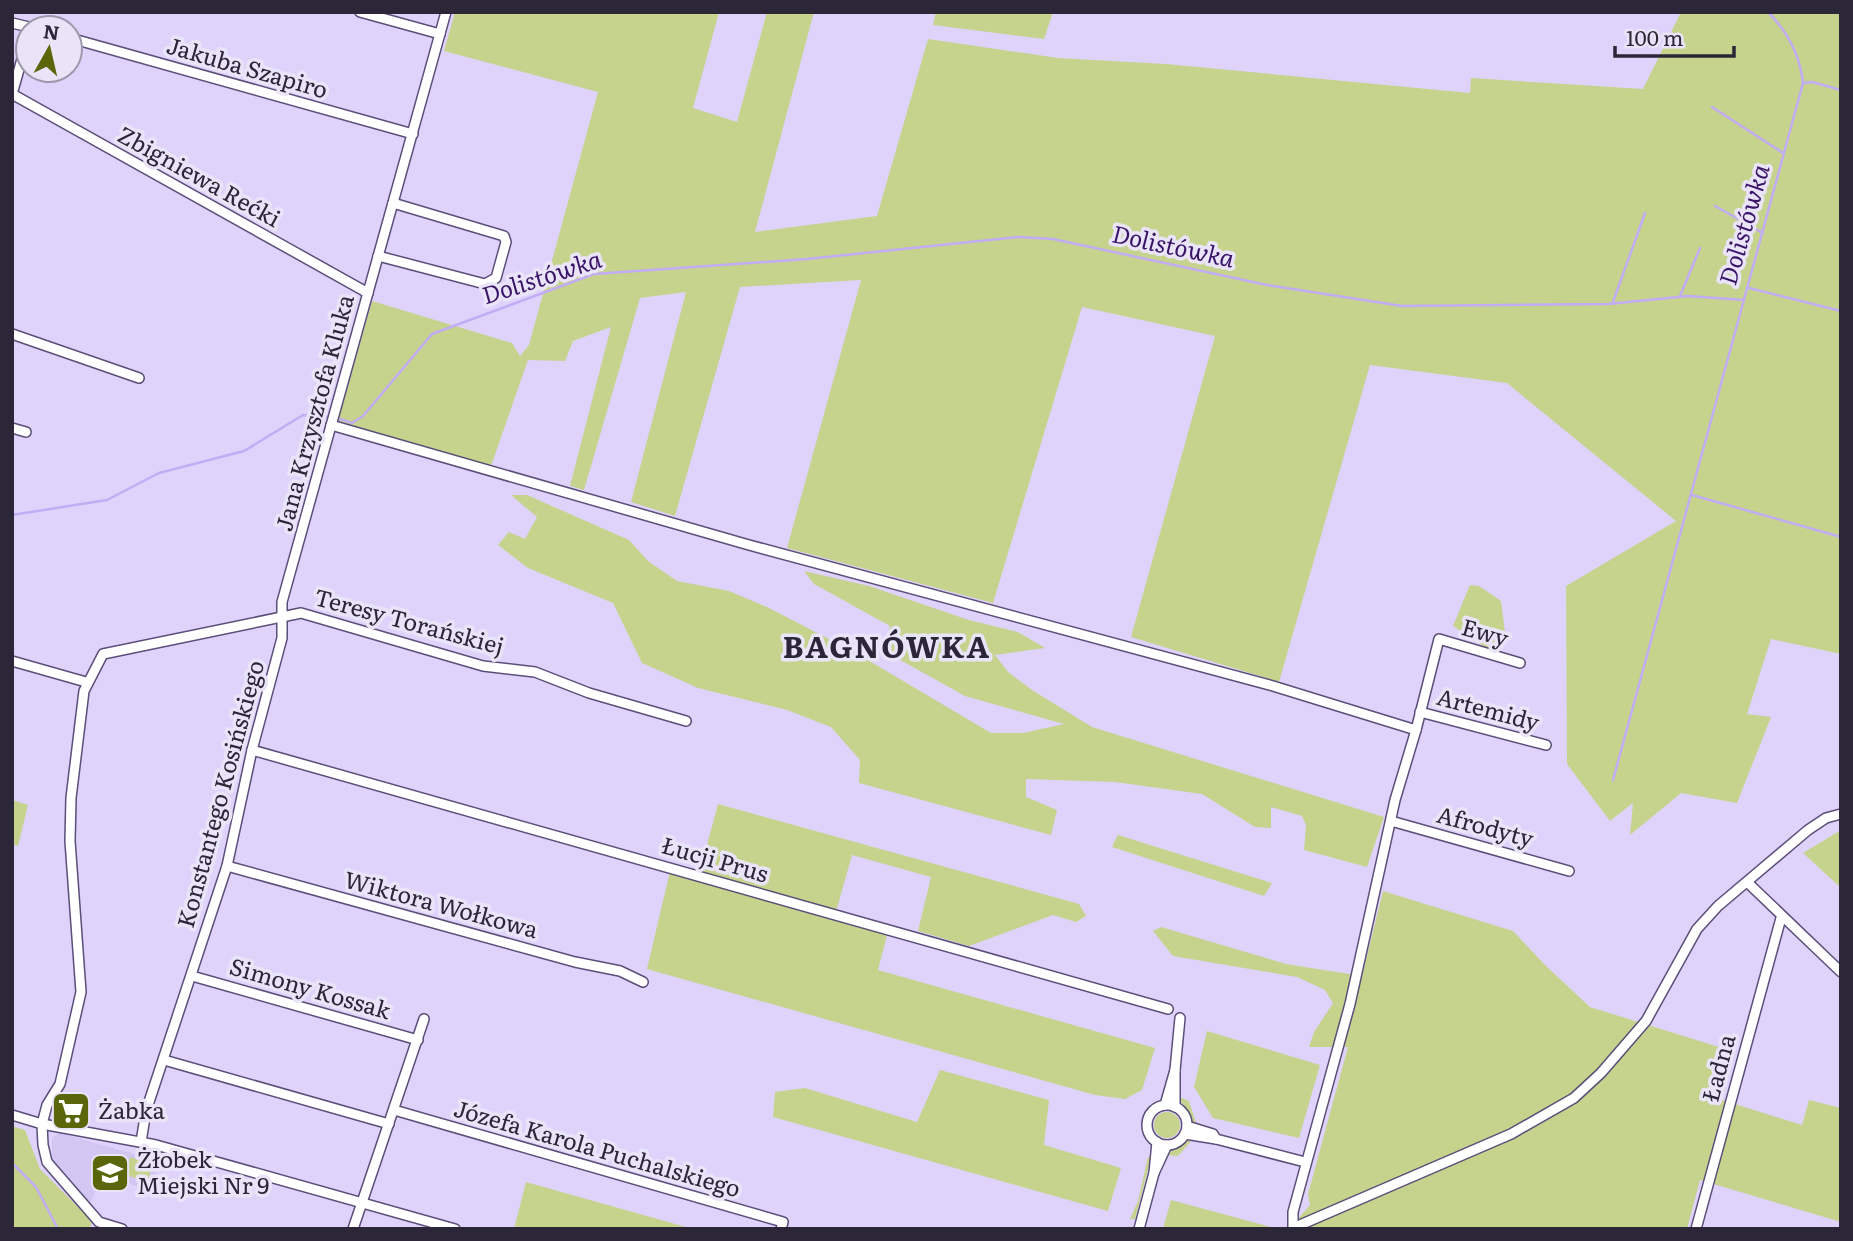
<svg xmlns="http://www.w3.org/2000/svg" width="1853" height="1241" font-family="Literata,serif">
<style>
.built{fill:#d3c6f3}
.green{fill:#c5d38d}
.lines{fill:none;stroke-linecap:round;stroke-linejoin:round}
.stream{stroke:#c2acf5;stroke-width:2.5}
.street-casing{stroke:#5b4e79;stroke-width:12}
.street{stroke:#fff;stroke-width:9}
.labels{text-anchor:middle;stroke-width:7;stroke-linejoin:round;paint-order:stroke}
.street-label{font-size:23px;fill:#2c2639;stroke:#eae4f9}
.poi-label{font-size:23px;fill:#2c2639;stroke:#eae4f9;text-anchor:start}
.water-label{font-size:24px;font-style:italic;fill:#391467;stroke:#eae4f9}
.district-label{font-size:30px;font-weight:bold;letter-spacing:2px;fill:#2c2639;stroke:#eae4f9}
</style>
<rect width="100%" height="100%" fill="#dfd3fc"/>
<!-- built -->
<path class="built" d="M59 1133 160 1161 152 1190 115 1180 113 1183 101 1180 90 1203 52 1159V1138Z"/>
<!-- green -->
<g class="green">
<path d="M455 12H719L693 108 737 122 767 12H814L755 232 877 216 928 39 1058 58 1166 64 1470 93 1471 78 1643 89 1681 12H1841V654L1771 639 1747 714 1771 717 1737 803 1681 793 1630 835 1633 803 1610 821 1567 764 1566 586 1676 521 1507 383 1370 365 1279 682 1131 637 1215 336 1082 307 993 603 787 548 861 280 740 287 675 516 631 502 686 292 640 298 584 490 570 486 611 327 573 341 565 361 528 360 491 466 337 425 372 301 512 343 520 356 529 345 598 92 444 51Z"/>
<path d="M936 12H1053L1044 39 933 25Z"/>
<path d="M511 495H527L629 540 648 561 677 581 729 591 767 607 856 653 991 733H1023L1064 724 965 696 884 651 890 626 814 584 804 571 869 586 969 620 1018 632 1045 648 995 655 1008 672 1032 690 1092 727 1384 817 1367 867 1304 850 1306 825 1302 816 1271 807V828L1255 827 1202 794 1115 782 1026 779V797L1057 810 1051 835 859 783 860 760 831 727 787 710 698 688 642 663 613 603 528 568 498 545 509 532 525 539 537 517Z"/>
<path d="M1470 585 1479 586 1501 601 1505 633 1489 650 1453 626Z"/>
<path d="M12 800 28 805 18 846 12 844Z"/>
<path d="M718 804 1079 904 1086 916 1076 922 1053 915 969 946 918 931 931 877 852 855 834 919 887 935 878 970 1155 1048 1142 1090 1125 1099 1095 1095 647 969 671 867 699 875Z"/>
<path d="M1841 830V888L1803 853Z"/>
<path d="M1118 835 1272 883 1264 896 1112 847Z"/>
<path d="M1383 891 1513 931 1546 966 1590 1007 1735 1052 1722 1100 1802 1125 1809 1100 1841 1108V1222L1700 1180 1687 1229H1289L1310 1205 1308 1194 1348 1047H1309L1314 1032 1333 1003 1325 990 1297 977 1173 956 1153 931 1161 927 1286 964 1362 976Z"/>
<path d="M1207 1031 1320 1065 1299 1138 1213 1118 1194 1087Z"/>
<path d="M940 1070 1049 1100 1044 1145 1121 1168 1108 1211 773 1117 775 1092 805 1088 917 1122Z"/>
<path d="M1179 1097 1189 1101 1197 1126 1191 1121Z"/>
<circle cx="1167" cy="1125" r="13"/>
<path d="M12 1126 25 1130 40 1169 92 1221 90 1229H12Z"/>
<path d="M1193 1139 1178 1156 1167 1155 1183 1142Z"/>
<path d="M130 1157 152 1164 148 1182 126 1175Z"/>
<path d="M1148 1157 1151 1158 1135 1219H1130L1138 1201Z"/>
<path d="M526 1182 693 1229H514Z"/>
<path d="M1171 1200 1278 1229H1163Z"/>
</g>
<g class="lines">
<!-- stream -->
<g class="stream">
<path d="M1803 83 1812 82 1841 90"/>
<path d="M1712 107 1783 153"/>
<path d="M1715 206 1763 233"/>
<path d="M1749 288 1841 311"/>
<path d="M1680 296 1700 248"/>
<path d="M1613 302 1645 213"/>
<path d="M340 419 352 423 363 416 432 334 594 274 807 259 1018 237 1053 239 1267 285 1402 306 1608 304 1688 296 1744 300"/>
<path d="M1692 495 1841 537"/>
<path d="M12 515 107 500 159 473 244 451 303 415 329 417"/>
<path d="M1613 780 1803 83C1800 55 1788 32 1768 12"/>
<path d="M12 1163 36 1187 58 1229"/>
</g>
<!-- street casing -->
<g class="street-casing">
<g id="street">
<path d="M360 12 440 34"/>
<path d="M12 23 33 28"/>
<path d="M70 38 413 134"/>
<path d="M12 94 368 293"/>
<path d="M12 94 28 38"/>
<path d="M378 256 485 284 496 278 506 242 504 236 393 203"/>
<path d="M12 334 139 378"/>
<path d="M331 425 749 545 1273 686 1416 730 1395 800 1350 1004 1293 1212V1228L1511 1134 1574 1098 1601 1073 1646 1021 1697 929 1718 906 1808 830 1826 818 1841 814"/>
<path d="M12 428 26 432"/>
<path d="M12 661 86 682"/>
<path d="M1420 712 1546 745"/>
<path d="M1416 730 1439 639 1520 663"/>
<path d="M252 750 1168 1009"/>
<path d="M1391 821 1569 871"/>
<path d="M227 866 575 962 620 971 643 982"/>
<path d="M1747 882 1841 972"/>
<path d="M192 976 418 1040"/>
<path d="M164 1060 389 1124"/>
<path d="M1175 1070V1107"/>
<path d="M1165 1105 1175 1070 1180 1018"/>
<circle cx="1167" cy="1125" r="20"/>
<path d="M394 1110 783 1222 781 1229"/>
<path d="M12 1115 42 1124 156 1145 455 1229"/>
<path d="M1187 1126 1213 1134 1216 1139"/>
<path d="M1185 1134 1216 1139 1305 1162"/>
<path d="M141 1142 146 1111 227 866 252 750 282 638V602L446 12"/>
<path d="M1154 1173 1157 1142"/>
<path d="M122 1229 99 1222 47 1162 43 1145 42 1124 47 1105 60 1084 81 992 70 841 71 798 84 691 103 654 301 613 483 666 535 672 589 693 686 721"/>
<path d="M353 1229 424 1019"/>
<path d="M1139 1229 1154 1173 1167 1145"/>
<path d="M1696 1229 1781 918"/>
</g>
</g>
<!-- street -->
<use href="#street" class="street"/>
</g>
<!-- icons -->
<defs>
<g id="supermarket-square" transform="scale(2.0125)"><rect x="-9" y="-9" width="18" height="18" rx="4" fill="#5a660a" stroke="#eae4f9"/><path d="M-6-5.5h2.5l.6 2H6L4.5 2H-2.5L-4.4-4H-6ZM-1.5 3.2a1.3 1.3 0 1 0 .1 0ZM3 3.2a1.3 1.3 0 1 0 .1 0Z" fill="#fff"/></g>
<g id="school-square" transform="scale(2.0125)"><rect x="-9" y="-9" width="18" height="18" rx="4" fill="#5a660a" stroke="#eae4f9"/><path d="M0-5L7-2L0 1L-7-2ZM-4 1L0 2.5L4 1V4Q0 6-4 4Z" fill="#fff"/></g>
</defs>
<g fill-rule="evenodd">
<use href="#supermarket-square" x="71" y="1111"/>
<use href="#school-square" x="110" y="1173"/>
</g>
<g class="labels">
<!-- street labels -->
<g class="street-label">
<text transform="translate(247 68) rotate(16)" y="8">Jakuba Szapiro</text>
<text transform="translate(199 177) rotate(29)" y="8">Zbigniewa Rećki</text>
<text transform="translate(315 413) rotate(-75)" y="8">Jana Krzysztofa Kluka</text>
<text transform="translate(409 622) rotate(15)" y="8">Teresy Torańskiej</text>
<text transform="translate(1485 633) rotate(16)" y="8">Ewy</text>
<text transform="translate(1488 710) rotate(15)" y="8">Artemidy</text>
<text transform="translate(221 794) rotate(-75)" y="8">Konstantego Kosińskiego</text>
<text transform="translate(1485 827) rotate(15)" y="8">Afrodyty</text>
<text transform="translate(715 860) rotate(16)" y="8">Łucji Prus</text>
<text transform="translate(441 905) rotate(15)" y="8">Wiktora Wołkowa</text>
<text transform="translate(310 989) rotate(16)" y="8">Simony Kossak</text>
<text transform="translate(1719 1068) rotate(-75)" y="8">Ładna</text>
<text transform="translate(597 1149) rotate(16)" y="8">Józefa Karola Puchalskiego</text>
</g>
<!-- poi labels -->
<g class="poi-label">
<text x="98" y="1119">Żabka</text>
<text x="137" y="1168">Żłobek<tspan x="137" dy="26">Miejski Nr 9</tspan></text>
</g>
<!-- water labels -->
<g class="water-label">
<text transform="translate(1745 225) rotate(-74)" y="8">Dolistówka</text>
<text transform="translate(1173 247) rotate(12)" y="8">Dolistówka</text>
<text transform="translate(542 278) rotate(-18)" y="8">Dolistówka</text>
</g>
<!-- district labels -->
<g class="district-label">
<text x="887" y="658">BAGNÓWKA</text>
</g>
</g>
<!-- border -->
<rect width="1853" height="1241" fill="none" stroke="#2c2639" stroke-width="28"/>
<!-- north arrow -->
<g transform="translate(49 49) rotate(8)"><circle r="33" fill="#eae4f9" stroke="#9e98ac" stroke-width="2"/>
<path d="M0-5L12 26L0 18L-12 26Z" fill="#5a660a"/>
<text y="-10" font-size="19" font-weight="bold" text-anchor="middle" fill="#2c2639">N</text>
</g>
<!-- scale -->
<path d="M1615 46v10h119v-10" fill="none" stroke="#2c2639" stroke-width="3.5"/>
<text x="1626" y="46" font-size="21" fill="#2c2639" stroke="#eae4f9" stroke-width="5" paint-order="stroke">100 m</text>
</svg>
